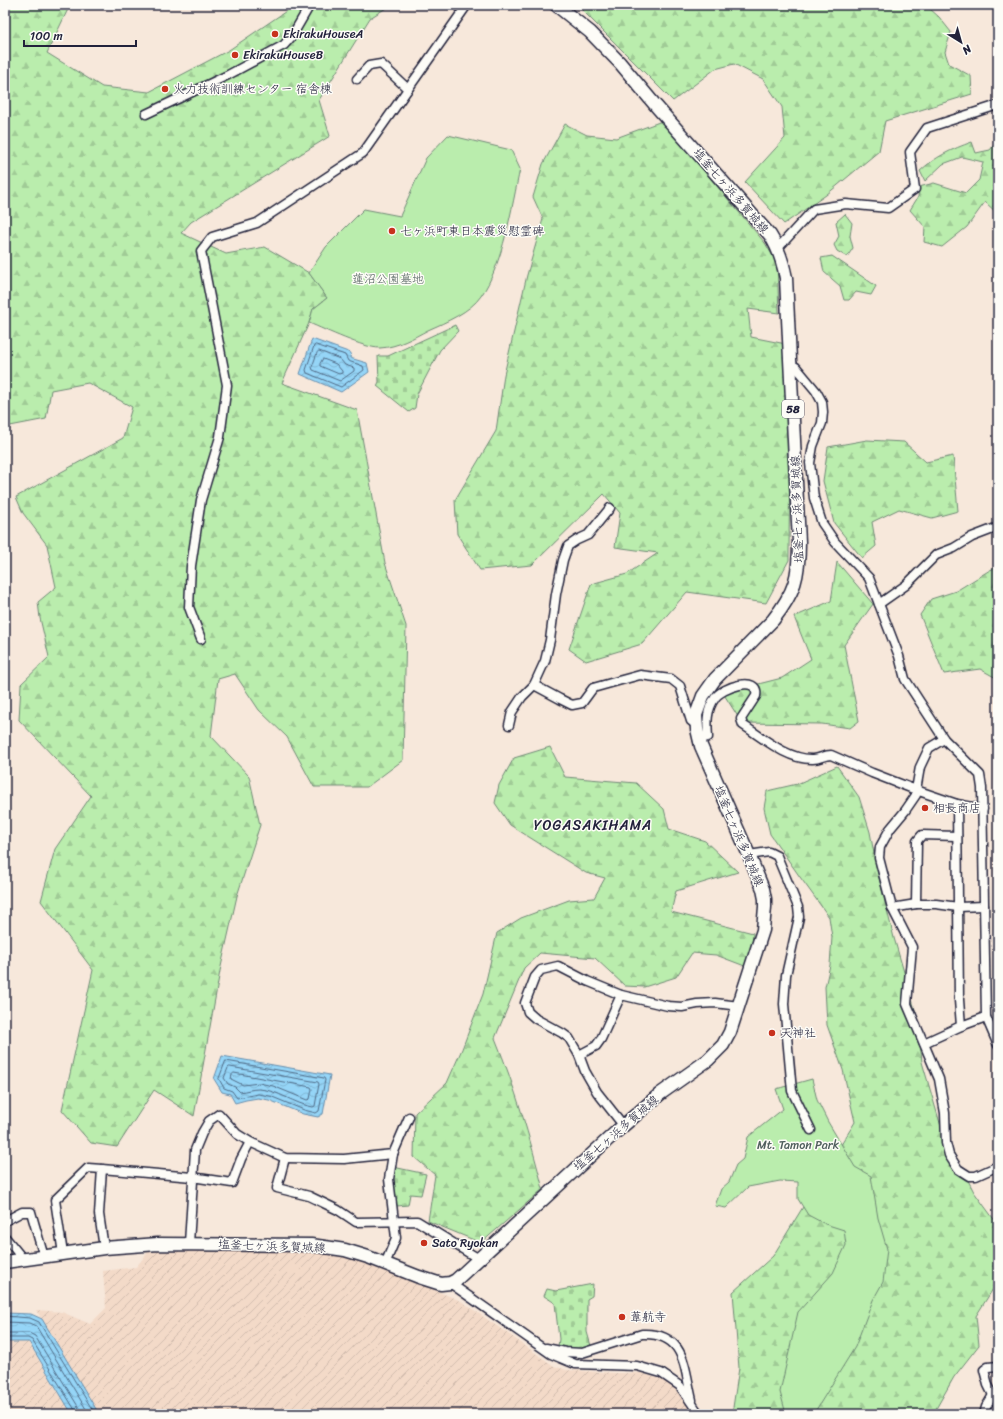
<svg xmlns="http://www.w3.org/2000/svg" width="1003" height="1419" font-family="Sriracha,'Klee One',sans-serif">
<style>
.industrial{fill:url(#industrial-furrows)}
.forest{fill:url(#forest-firs);stroke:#6e8874}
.cemetery{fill:url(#cemetery-stones);stroke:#6e8874}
.park{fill:#baedad;stroke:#6e8874}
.water{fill:url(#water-waves);stroke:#678dac}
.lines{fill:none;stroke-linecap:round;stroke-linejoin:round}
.shore{stroke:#506a86;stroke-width:1}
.minor-casing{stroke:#22223b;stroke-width:11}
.primary-casing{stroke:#22223b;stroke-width:15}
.minor{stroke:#fdfcf7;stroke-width:8}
.primary{stroke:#fdfcf7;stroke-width:12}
.poi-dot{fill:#c8321e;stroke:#fdfcf7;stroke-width:1.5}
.labels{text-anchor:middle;stroke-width:3;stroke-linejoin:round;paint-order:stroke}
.shield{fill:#fdfcf7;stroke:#646373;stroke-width:1}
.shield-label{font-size:11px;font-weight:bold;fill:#22223b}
.poi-label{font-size:12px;fill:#22223b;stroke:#fdfcf7;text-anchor:start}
.street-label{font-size:12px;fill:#22223b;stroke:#fdfcf7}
.park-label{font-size:12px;fill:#505f5d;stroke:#fdfcf7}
.quarter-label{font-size:14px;letter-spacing:1px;fill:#22223b;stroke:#fdfcf7}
</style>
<defs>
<pattern id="industrial-furrows" width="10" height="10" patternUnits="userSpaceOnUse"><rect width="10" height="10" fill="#f3dac8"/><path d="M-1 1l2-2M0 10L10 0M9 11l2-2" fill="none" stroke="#d0bbad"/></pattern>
<pattern id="forest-firs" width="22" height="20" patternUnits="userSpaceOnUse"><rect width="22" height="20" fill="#baedad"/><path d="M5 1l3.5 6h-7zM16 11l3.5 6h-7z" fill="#a0cb96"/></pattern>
<pattern id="cemetery-stones" width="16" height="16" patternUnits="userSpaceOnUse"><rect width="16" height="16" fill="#baedad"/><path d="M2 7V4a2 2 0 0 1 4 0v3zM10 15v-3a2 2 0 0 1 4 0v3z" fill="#a0cb96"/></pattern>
<pattern id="water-waves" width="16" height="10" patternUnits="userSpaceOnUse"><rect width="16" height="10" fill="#95d5f7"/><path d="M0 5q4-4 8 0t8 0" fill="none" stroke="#80b7d5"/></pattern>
</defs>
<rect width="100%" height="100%" fill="#f7e8db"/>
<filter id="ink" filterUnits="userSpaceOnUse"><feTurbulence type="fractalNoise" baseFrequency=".025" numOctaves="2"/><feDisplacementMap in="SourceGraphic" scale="8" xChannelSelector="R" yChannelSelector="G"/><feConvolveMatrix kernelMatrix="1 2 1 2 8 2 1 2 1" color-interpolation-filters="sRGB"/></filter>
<g filter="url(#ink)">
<!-- industrial -->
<g class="industrial">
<path d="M209 1250 303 1252 335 1254 367 1262 461 1301 554 1366 566 1370 617 1373H641L664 1380 677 1389 694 1414H99L36 1310 62 1312 90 1324 106 1308 103 1271 136 1267 149 1251Z"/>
<path d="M5 1342H28L72 1414H5Z"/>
</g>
<!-- forest -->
<g class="forest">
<path d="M5 5H70L47 53 102 87 149 92 229 50 295 5H391L370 18 319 100 330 136 191 222 181 233 226 254 265 247 309 273 327 298 313 309 309 323 282 383 357 410 385 563 406 626 403 760 367 787H314L287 737 259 710 235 674 218 679 211 736 249 776 260 825 237 896 220 971 194 1116 154 1090 117 1147 91 1143 62 1110 93 970 41 901 55 849 91 796 19 720 21 684 49 657 40 618 38 602 56 587 47 545 23 513 16 497 123 438 132 407 88 383 51 390 46 419 5 427Z"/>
<path d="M577 5H929V8L939 17 951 32 945 52 949 64 971 76 972 94 885 121 879 151 826 195 784 224 745 182 785 138 782 107 763 79 734 64 715 69 673 101Z"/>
<path d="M662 121 765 243 777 263 779 313 748 309 751 337 786 344 790 406 789 560 766 603 687 592 642 644 586 661 569 649 591 584 627 574 658 553 615 547 620 513 604 494 532 565 480 570 457 534 455 500 496 431 504 375 527 275 543 219 533 197 543 164 565 124 587 135 616 138Z"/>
<path d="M998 140V214L985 202 967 227 942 247 924 242 925 227 910 210 918 197 919 187 934 183 966 193 979 180 983 162 962 157 943 164 925 181 920 171C935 157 952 149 972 142L976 153 990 150Z"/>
<path d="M845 214 852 223 850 236 853 248 847 257 837 251 834 245 839 236 836 222Z"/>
<path d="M832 256 876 286 871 295 856 292 849 300H844L840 286 824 272 821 258Z"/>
<path d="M867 440 904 442 926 462 953 456 958 511 932 518 899 509 872 522 876 546 862 558 834 523 823 481 828 447Z"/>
<path d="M837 562 873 604 844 645 859 721 850 728 822 724 742 723 723 693 782 678 811 659 794 617 831 601Z"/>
<path d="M998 567V679L980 669 944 674 920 615 931 599 956 591 990 570Z"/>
<path d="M550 747 565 777 636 783 664 809 669 829 705 841 738 872 676 891 671 912 753 933 750 968 716 955 692 953 676 977 644 987 625 986 595 958 540 953 524 968 495 1038C515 1087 530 1138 543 1189L481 1243 428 1221 435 1175 414 1157 415 1113 447 1083 462 1049 483 994 497 933 521 918 569 900 594 898 605 878 586 873 510 825 495 803 499 785 514 758Z"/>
<path d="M837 766 859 797 870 832 877 870 894 938 918 1020 922 1062 942 1130 974 1192 996 1222 998 1227V1281L976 1316 979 1345 954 1377 933 1414H732L739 1368 733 1292 773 1256 855 1122 843 1070 827 1025 825 987 830 965 832 937 829 917 800 877 770 834 764 808 767 791 797 784Z"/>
</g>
<!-- cemetery -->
<g class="cemetery">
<path d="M455 325 458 331 440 350 417 394 415 408 409 412 377 386 379 382 378 356H388Z"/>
<path d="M393 1167 426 1174 421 1195 410 1194 408 1205 397 1206 392 1185Z"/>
<path d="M593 1284 592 1296 587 1299V1332L591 1346C579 1350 570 1349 558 1347L559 1339 555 1303 544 1296 547 1289 556 1291Z"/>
</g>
<!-- park -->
<g class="park">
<path d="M448 135 511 150 520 169C512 206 503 265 481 296 470 312 446 322 428 330 413 338 398 347 380 348 363 348 326 330 309 323L313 309 327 298 309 273 326 247 364 209 400 216 426 158Z"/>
<path d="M812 1079 817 1100 828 1122 855 1167 871 1176 878 1218 887 1249 883 1282 873 1300 855 1347 816 1410 799 1414H786L780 1392 798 1312 833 1273 846 1245 844 1230 825 1224 808 1215 798 1199V1182L780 1181 748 1187 726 1208 715 1206 721 1189 729 1182 736 1165 743 1159 748 1137 783 1109 776 1089Z"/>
</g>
<!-- water -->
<g class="water">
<path d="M998 299V339L995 311Z"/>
<path d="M312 339 351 353 350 358 367 363 369 372 341 392 300 374Z"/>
<path d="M222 1056 330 1075 323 1114 318 1117 303 1114 269 1100 258 1098 246 1100 235 1103 230 1094 222 1092 214 1079Z"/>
<path d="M5 1313 31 1314 42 1319 99 1414H72L29 1342H5Z"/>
</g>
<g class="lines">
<!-- shore -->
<g class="shore">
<path d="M316 345 345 355 348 361 363 366 364 370 341 387 307 373 306 370 314 346Z"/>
<path d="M319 351 340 359 345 365 354 368V371L340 381 313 370 312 367 317 353Z"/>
<path d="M323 359 336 364 342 371V373L339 374 320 366V364Z"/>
<path d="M226 1061 324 1078 325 1080 319 1111 316 1113 304 1110 270 1096 258 1094 237 1098 232 1091 224 1088 219 1079Z"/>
<path d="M230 1067 318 1082 319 1084 315 1106 313 1107C294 1104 278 1090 259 1089 252 1089 246 1091 240 1092L235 1087 228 1084 224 1078 228 1068Z"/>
<path d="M234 1073 311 1087 312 1089 310 1099 307 1100 273 1086 259 1083 243 1085 231 1079 232 1075Z"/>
<path d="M5 1316 30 1318 39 1322 95 1414"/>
<path d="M5 1322 29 1323 36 1326 89 1414"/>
<path d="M5 1333H29L35 1336 79 1408 80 1414"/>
<path d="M5 1338H28L32 1340 75 1410V1414"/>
</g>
<!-- minor casing -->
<g class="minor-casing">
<g id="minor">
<path d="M357 79 369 66 381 64 408 89"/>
<path d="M146 114 228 75 284 45 292 36 310 5"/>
<path d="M778 248 814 209 846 204 888 208 915 189 910 152 927 128 998 105"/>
<path d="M792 365 796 367 816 391 822 402 823 412 822 423 813 446 810 463 814 498 822 523 835 542 869 578 899 656 905 679 944 739 980 775 982 788 986 1017 998 1045"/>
<path d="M879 604 906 585 936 555 954 548 972 537 993 529 998 528"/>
<path d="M201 639 189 607 191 566 201 500 220 437 227 385 201 251 212 237 257 223 363 153 467 5"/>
<path d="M534 685 560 699 572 705 582 703 593 688 618 681 640 675 671 679 680 686 691 721 696 725"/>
<path d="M509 725 512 712 522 697 534 685 545 661 550 640 556 594 563 560 568 546 577 540 588 535 610 508"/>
<path d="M698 740 708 737C707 724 706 710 715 698 721 688 760 674 756 696L741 719 743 725C763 738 788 760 813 759 820 759 824 755 831 755L872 773 916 790 920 767 929 748 944 739"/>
<path d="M957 804 959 1000 961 1026"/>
<path d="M983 809 957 804 916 790V795L905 811 890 829 880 847 879 858 892 908 912 947 907 1004 939 1079 945 1113 946 1143 949 1155 958 1169 969 1176H976L998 1166"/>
<path d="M749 855 769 852 777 856 798 907 799 917 786 975 784 1004 792 1091 811 1130"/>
<path d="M916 904 917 841 922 835 957 836"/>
<path d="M892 908 916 904H936L958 907 984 906"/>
<path d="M924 1043 961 1026 986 1017"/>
<path d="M579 1055 596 1046 601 1039 621 995"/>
<path d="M623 1125 597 1092 585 1071 579 1055 569 1038 562 1033 536 1019 528 1012 525 1003 535 977 541 970 558 966 587 981 621 995 668 1006 682 1007 697 1004 715 1003 739 1006"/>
<path d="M285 1158 277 1188 309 1196 338 1210 356 1222 417 1221 479 1259"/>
<path d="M5 1221 22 1212H31L44 1257"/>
<path d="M5 1237 23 1259"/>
<path d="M189 1243 195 1150 202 1133 209 1121 219 1114 237 1134 250 1142 285 1158 344 1159 393 1154"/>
<path d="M104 1248 99 1214 102 1169 192 1177 232 1183 241 1159 250 1142"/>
<path d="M63 1254 55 1200 88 1168 102 1169"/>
<path d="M385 1264 396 1238 389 1179 393 1154 409 1117"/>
<path d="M450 1283 551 1354 575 1364 637 1366 661 1373 680 1386 699 1414"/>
<path d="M546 1348 565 1352 582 1353 642 1334C686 1332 684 1368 692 1400"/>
<path d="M998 1366 988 1367 984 1370 988 1385 993 1395H998"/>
<path d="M984 1414 986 1407 993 1395"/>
</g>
</g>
<!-- primary casing -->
<g class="primary-casing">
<path id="primary" d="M5 1262 104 1248 158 1244 311 1245 345 1250 368 1257 419 1277 441 1284 450 1283 456 1280 616 1132 660 1094 708 1060 723 1045 730 1032 763 930 765 907V899L763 889 749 855 701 746 697 729 696 715 703 696 715 679 773 620C795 592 799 577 799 542L786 278C783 262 779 249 770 235L656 106 620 63 590 32 556 5"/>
</g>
<!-- minor -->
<use href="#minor" class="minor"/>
<!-- primary -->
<use href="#primary" class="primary"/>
</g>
</g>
<!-- markers -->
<g class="poi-dot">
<circle cx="275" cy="34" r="4"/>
<circle cx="235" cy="55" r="4"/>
<circle cx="165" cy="89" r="4"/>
<circle cx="392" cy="231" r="4"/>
<circle cx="925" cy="808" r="4"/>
<circle cx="772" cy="1033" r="4"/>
<circle cx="424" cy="1243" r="4"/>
<circle cx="622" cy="1317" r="4"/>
</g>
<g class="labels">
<!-- shield labels -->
<rect class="shield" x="782" y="400" width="22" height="18" rx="3"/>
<g class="shield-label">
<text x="793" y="413">58</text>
</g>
<!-- poi labels -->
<g class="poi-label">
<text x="283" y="38">EkirakuHouseA</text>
<text x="243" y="59">EkirakuHouseB</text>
<text x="173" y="93">火力技術訓練センター 宿舎棟</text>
<text x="400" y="235">七ヶ浜町東日本震災慰霊碑</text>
<text x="933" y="812">相長商店</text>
<text x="780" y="1037">天神社</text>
<text x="432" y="1247">Sato Ryokan</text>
<text x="630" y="1321">葦航寺</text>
</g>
<!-- street labels -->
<g class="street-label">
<text transform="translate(731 191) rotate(49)" y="4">塩釜七ヶ浜多賀城線</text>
<text transform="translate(797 509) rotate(-92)" y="4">塩釜七ヶ浜多賀城線</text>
<text transform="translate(739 836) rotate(67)" y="4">塩釜七ヶ浜多賀城線</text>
<text transform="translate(616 1133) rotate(-41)" y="4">塩釜七ヶ浜多賀城線</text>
<text transform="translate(272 1246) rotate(2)" y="4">塩釜七ヶ浜多賀城線</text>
</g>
<!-- park labels -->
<g class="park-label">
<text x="388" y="283">蓮沼公園墓地</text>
<text x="798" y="1149">Mt. Tamon Park</text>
</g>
<!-- quarter labels -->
<g class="quarter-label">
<text x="593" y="830">YOGASAKIHAMA</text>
</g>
</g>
<!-- margin -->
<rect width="1003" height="1419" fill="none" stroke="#fdfcf7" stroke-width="20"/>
<rect x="10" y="10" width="983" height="1399" fill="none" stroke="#22223b" stroke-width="1.5" filter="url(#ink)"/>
<!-- north arrow -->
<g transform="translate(961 42) rotate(143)" stroke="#fdfcf7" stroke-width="3" paint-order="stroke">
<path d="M0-3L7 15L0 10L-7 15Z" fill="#22223b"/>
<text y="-6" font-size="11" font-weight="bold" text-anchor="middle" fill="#22223b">N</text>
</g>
<!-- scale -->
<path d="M24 40v6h112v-6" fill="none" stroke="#22223b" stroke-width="2"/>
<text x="30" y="40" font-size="12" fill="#22223b" stroke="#fdfcf7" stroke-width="3" paint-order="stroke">100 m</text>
</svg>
